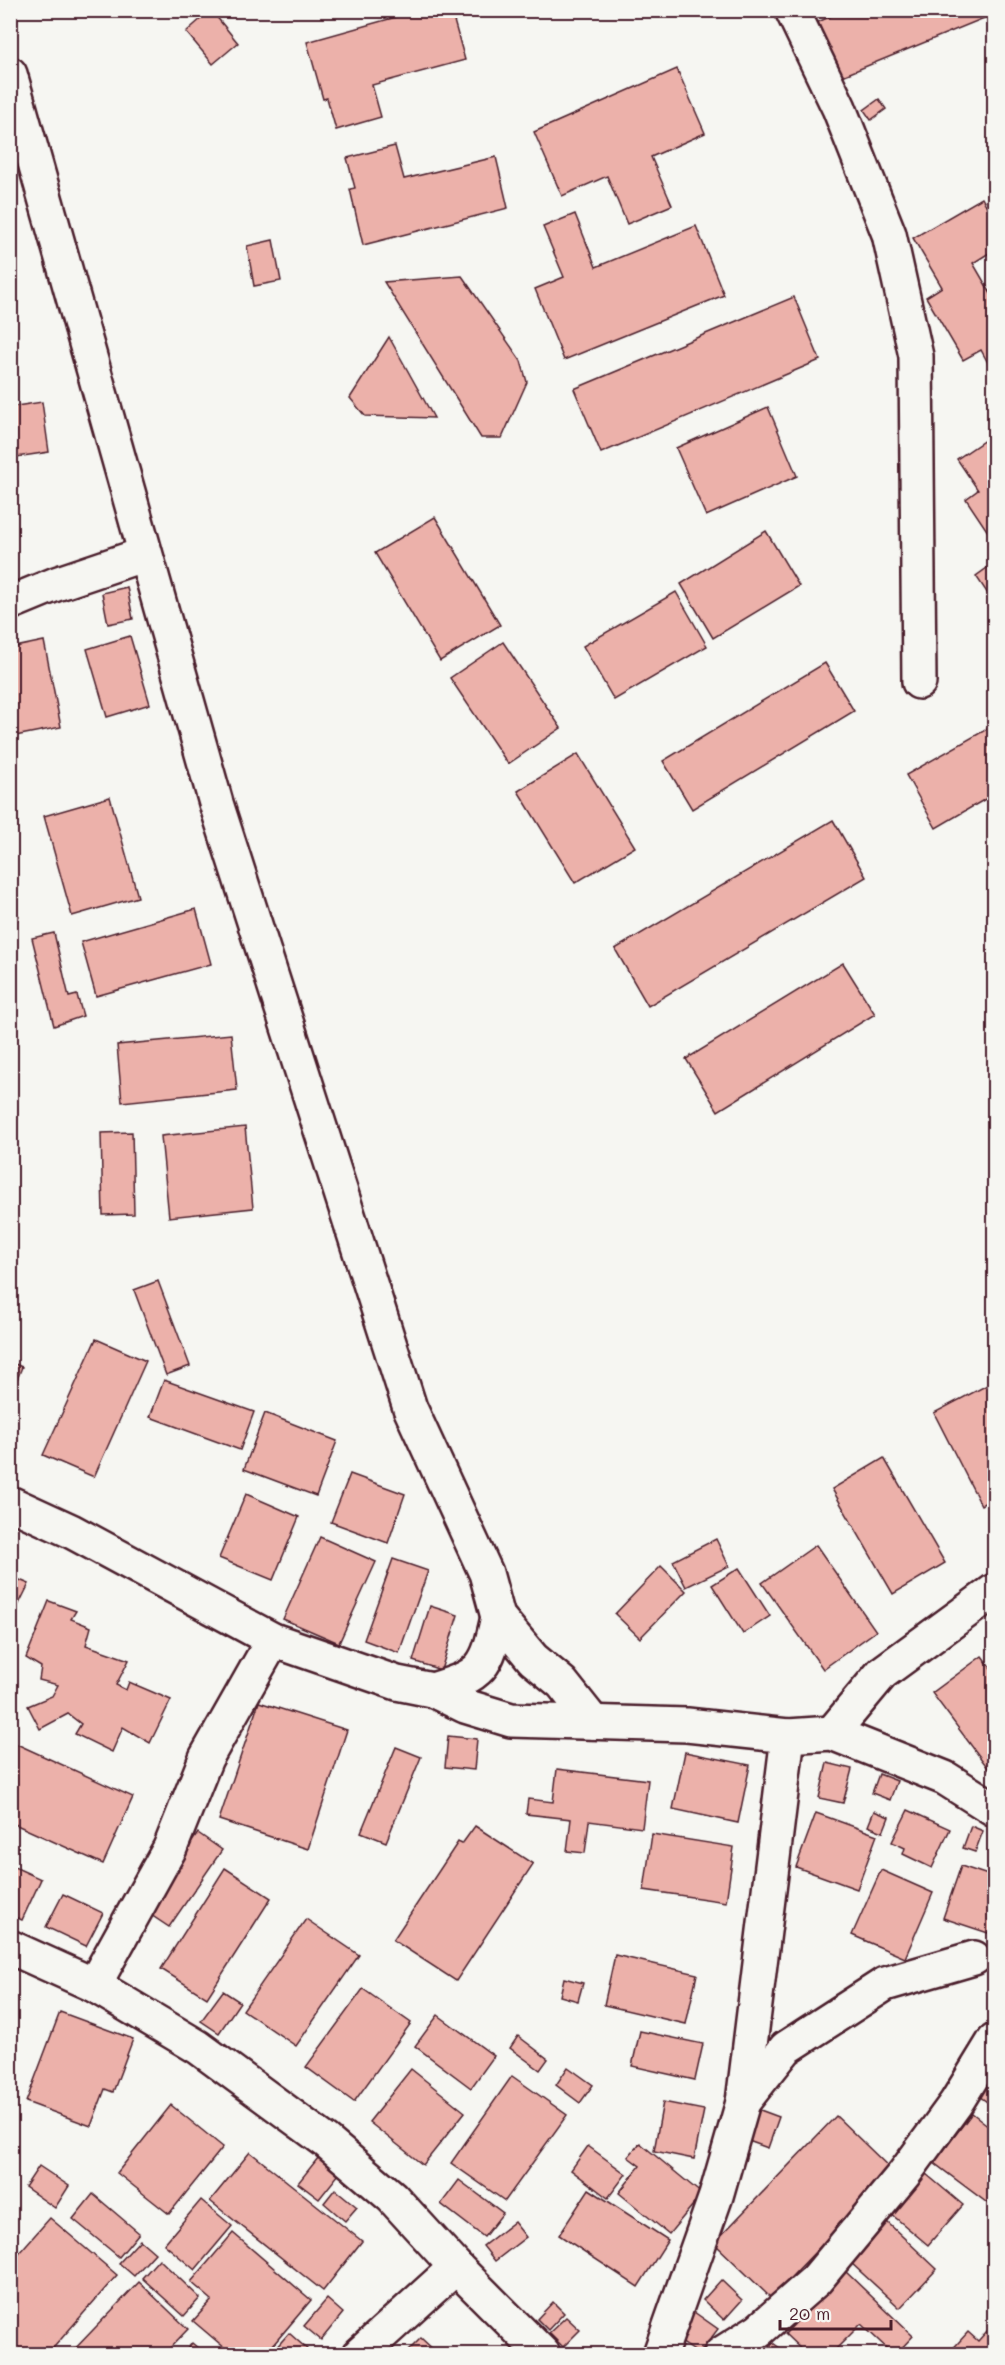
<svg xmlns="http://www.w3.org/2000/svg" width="1005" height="2365" font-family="Mali,sans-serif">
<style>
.building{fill:#ecb1aa;stroke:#4a1f2b;stroke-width:1.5}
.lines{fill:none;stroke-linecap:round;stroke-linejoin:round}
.street-casing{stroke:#4a1f2b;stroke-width:38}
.secondary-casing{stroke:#4a1f2b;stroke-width:38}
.street{stroke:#f6f6f2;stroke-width:33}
.secondary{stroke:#f6f6f2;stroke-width:33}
</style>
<rect width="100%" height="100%" fill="#f6f6f2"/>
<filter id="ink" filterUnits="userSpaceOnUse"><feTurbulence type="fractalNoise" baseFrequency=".0167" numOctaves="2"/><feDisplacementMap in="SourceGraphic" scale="12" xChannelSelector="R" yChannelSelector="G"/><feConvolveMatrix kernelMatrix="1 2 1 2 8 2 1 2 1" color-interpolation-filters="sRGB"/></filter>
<g filter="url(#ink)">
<!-- building -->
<g class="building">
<path d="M211 10 238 43 213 64 186 32Z"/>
<path d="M421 10H451L465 60 372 85 381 117 336 130 327 98 323 99 307 42Z"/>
<path d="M845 10H994V14L840 77 818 22Z"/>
<path d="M677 69 705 133 651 157 672 205 627 224 607 176 562 196 534 132Z"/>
<path d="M879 99 886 109 871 120 864 110Z"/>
<path d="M395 146 404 179 496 157 508 208 363 245 350 189 355 188 347 158Z"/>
<path d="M982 198 994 219V250L973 263 994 299V374L981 350 963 360 926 297 942 287 913 238Z"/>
<path d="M575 214 596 267 696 226 724 295 564 360 535 289 564 277 543 227Z"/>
<path d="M273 240 281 281 254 286 247 246Z"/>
<path d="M462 276 521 361 527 382 502 438H481L384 282Z"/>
<path d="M794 297 820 360 601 453 574 389Z"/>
<path d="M389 337 434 418 365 416 350 398Z"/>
<path d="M42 402 49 452 10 458V407Z"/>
<path d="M768 407 797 476 706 516 676 448Z"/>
<path d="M994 434V541L966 499 978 490 957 459Z"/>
<path d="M435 517 500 625 440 661 375 553Z"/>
<path d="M766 531 799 586 713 638 681 584Z"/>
<path d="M994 563V603L976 576Z"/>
<path d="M127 587 133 619 108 624 102 593Z"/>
<path d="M676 592 707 646 614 700 583 646Z"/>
<path d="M130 636 150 704 107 717 87 649Z"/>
<path d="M44 641 61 727 10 737V648Z"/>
<path d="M503 642 561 728 508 764 450 678Z"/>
<path d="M825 663 854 711 692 809 663 761Z"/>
<path d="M994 725V794L936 828 906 775Z"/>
<path d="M578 754 635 847 575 883 518 791Z"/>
<path d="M110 797 138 897 72 916 44 816Z"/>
<path d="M833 820 866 877 648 1006 615 949Z"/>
<path d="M196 909 211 964 96 996 81 942Z"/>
<path d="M10 912 19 916 10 937Z"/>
<path d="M54 933 69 997 77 995 83 1016 54 1026 32 938Z"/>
<path d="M843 963 875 1014 718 1111 686 1059Z"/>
<path d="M231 1034 237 1090 122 1102 117 1045Z"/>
<path d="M245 1127 253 1208 169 1217 161 1136Z"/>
<path d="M132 1132 134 1214 103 1215 101 1133Z"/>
<path d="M158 1281 190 1366 166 1375 134 1290Z"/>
<path d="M96 1339 146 1361 94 1477 43 1455Z"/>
<path d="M10 1362 22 1367 10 1397Z"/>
<path d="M164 1380 254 1412 240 1450 150 1417Z"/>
<path d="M991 1383 994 1390V1498L981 1505 934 1413Z"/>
<path d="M265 1413 337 1441 316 1496 244 1469Z"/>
<path d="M884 1458 945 1563 893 1594 832 1489Z"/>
<path d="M350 1474 405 1494 388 1543 331 1522Z"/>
<path d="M246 1494 299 1517 273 1580 219 1558Z"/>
<path d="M320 1537 376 1562 339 1643 283 1619Z"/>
<path d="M716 1539 729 1566 686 1587 673 1561Z"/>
<path d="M816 1545 876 1631 823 1669 762 1583Z"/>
<path d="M393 1559 428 1571 399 1653 364 1640Z"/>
<path d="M661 1566 686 1591 640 1638 615 1614Z"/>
<path d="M739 1568 770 1616 743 1634 712 1585Z"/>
<path d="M10 1576 29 1584 10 1622Z"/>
<path d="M49 1601 76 1611 71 1619 91 1627 86 1645 129 1660 116 1685 126 1690 129 1682 171 1700 150 1743 123 1727 112 1752 75 1734 81 1724 68 1714 40 1729 28 1706 52 1696 58 1685 39 1680 41 1667 26 1658Z"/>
<path d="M430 1606 458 1615 441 1670 413 1661Z"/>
<path d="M982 1656 994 1672V1776L932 1693Z"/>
<path d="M259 1702 347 1730 308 1849 219 1820Z"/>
<path d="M448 1736 477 1739 474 1770 445 1767Z"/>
<path d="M10 1741 133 1797 103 1864 10 1822Z"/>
<path d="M396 1747 421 1757 386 1842 361 1832Z"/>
<path d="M685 1752 750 1765 738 1823 673 1809Z"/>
<path d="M827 1763 852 1769 843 1803 819 1798Z"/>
<path d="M557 1769 648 1780 642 1828 589 1821 585 1853 567 1851 571 1819 526 1814 528 1799 553 1802Z"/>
<path d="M879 1774 897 1781 890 1800 872 1793Z"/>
<path d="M908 1810 950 1829 932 1868 903 1854 905 1848 892 1842Z"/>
<path d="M874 1811 889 1817 883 1832 868 1826Z"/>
<path d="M816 1813 877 1835 857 1889 796 1867Z"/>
<path d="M475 1826 533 1864 456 1981 393 1940 458 1842 462 1844Z"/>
<path d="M971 1826 983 1831 975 1852 963 1848Z"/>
<path d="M198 1833 222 1850 169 1927 145 1911Z"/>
<path d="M652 1834 734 1847 726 1902 644 1890Z"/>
<path d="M10 1865 41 1879 22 1920 10 1915Z"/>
<path d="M961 1866 994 1877V1935L943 1918Z"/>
<path d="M225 1868 271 1898 207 1998 161 1969Z"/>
<path d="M881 1870 933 1893 905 1958 852 1935Z"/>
<path d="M63 1894 103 1913 86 1946 46 1927Z"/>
<path d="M306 1919 359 1955 296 2046 243 2010Z"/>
<path d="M615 1955 697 1974 686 2024 604 2005Z"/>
<path d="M564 1978 583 1983 578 2001 560 1996Z"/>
<path d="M363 1989 411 2023 354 2102 306 2067Z"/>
<path d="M223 1991 240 2002 219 2033 201 2021Z"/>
<path d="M60 2012 133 2039 113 2092 105 2089 91 2126 26 2102Z"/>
<path d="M438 2015 494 2056 471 2088 415 2046Z"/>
<path d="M640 2031 703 2044 695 2080 632 2066Z"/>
<path d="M518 2036 548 2059 540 2070 510 2048Z"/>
<path d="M568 2067 593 2085 580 2103 556 2085Z"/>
<path d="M411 2069 465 2112 423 2165 369 2122Z"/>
<path d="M994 2073V2107L979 2096Z"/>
<path d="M512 2076 567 2115 505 2201 451 2163Z"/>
<path d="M663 2102 704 2110 694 2159 654 2151Z"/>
<path d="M171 2105 223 2147 169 2214 117 2173Z"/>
<path d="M752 2107 779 2117 768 2148 740 2138Z"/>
<path d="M972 2113 994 2130V2208L934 2163Z"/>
<path d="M836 2116 893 2171 771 2298 714 2243Z"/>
<path d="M640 2143 702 2194 669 2234 619 2193 640 2166 628 2157Z"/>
<path d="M588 2146 626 2174 608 2198 571 2170Z"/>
<path d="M250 2152 362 2241 323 2291 210 2201Z"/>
<path d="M318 2158 339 2174 319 2199 298 2183Z"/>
<path d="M39 2166 69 2186 55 2208 25 2187Z"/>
<path d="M926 2174 963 2205 928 2245 891 2214Z"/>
<path d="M459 2180 503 2213 484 2237 441 2204Z"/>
<path d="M335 2189 357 2207 345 2221 324 2203Z"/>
<path d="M589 2189 668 2240 638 2287 559 2235Z"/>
<path d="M93 2194 139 2233 119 2257 73 2219Z"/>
<path d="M201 2200 232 2226 195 2270 164 2244Z"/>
<path d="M50 2218 117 2275 48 2354H24L13 2345 10 2347V2263Z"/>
<path d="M514 2222 526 2237 495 2261 483 2246Z"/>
<path d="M887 2222 937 2269 900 2308 850 2262Z"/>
<path d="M233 2233 311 2300 268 2351 272 2354H232L193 2321 212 2300 191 2282Z"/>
<path d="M140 2240 155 2253 134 2276 119 2263Z"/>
<path d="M159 2259 200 2298 184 2316 142 2278Z"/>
<path d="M845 2271 913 2336 896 2354H893L861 2324 831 2354H806L785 2334Z"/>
<path d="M721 2280 742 2300 724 2320 703 2300Z"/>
<path d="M139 2282 188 2329 164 2354H70Z"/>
<path d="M327 2299 343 2313 321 2340 304 2326Z"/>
<path d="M553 2302 564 2313 548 2330 537 2319Z"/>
<path d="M694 2312 718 2329 699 2354 675 2338Z"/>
<path d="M566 2317 580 2330 563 2347 549 2333Z"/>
<path d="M987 2331 994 2338V2354H948L968 2332 978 2341Z"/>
<path d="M289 2333 307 2349 302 2354H281L275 2349Z"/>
<path d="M421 2338 438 2354H405Z"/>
<path d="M192 2343 205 2354H183Z"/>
<path d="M773 2343 788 2354H764Z"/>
</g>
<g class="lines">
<!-- street casing -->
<g class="street-casing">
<g id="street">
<path d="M792 10 839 108 889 234 916 356 919 682"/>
<path d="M10 74 216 803 410 1408 486 1573 498 1617 533 1659 562 1683 593 1722"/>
<path d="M10 603 56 584 145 554"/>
<path d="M10 1503 71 1531 273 1640 397 1683 432 1690 465 1706 511 1720 687 1725 788 1736 832 1733 945 1778 994 1809"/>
<path d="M432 1690C483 1675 487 1668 498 1617"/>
<path d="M832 1733 882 1673 994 1591"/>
<path d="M94 1985 170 1848 206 1758 273 1640"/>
<path d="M743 2102 786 2048 885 1984 974 1958"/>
<path d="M360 2354 456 2267"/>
<path d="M660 2354 716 2196 743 2102 788 1736"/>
<path d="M721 2354 759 2330 816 2280 904 2174 956 2103 994 2041"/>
</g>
</g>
<!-- secondary casing -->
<g class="secondary-casing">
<path id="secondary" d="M10 1947 94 1985 198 2047 326 2141 392 2197 456 2267 543 2354"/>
</g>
<!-- street -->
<use href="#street" class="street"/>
<!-- secondary -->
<use href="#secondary" class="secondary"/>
</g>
</g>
<!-- margin -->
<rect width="1005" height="2365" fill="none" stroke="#f6f6f2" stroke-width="36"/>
<rect x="18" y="18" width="969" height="2329" fill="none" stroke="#4a1f2b" stroke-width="2" filter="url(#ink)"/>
<!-- scale -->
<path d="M780 2320v9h111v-9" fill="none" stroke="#4a1f2b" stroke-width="3"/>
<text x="789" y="2320" font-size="18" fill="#4a1f2b" stroke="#f6f6f2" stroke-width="4.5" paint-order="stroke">20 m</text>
</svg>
